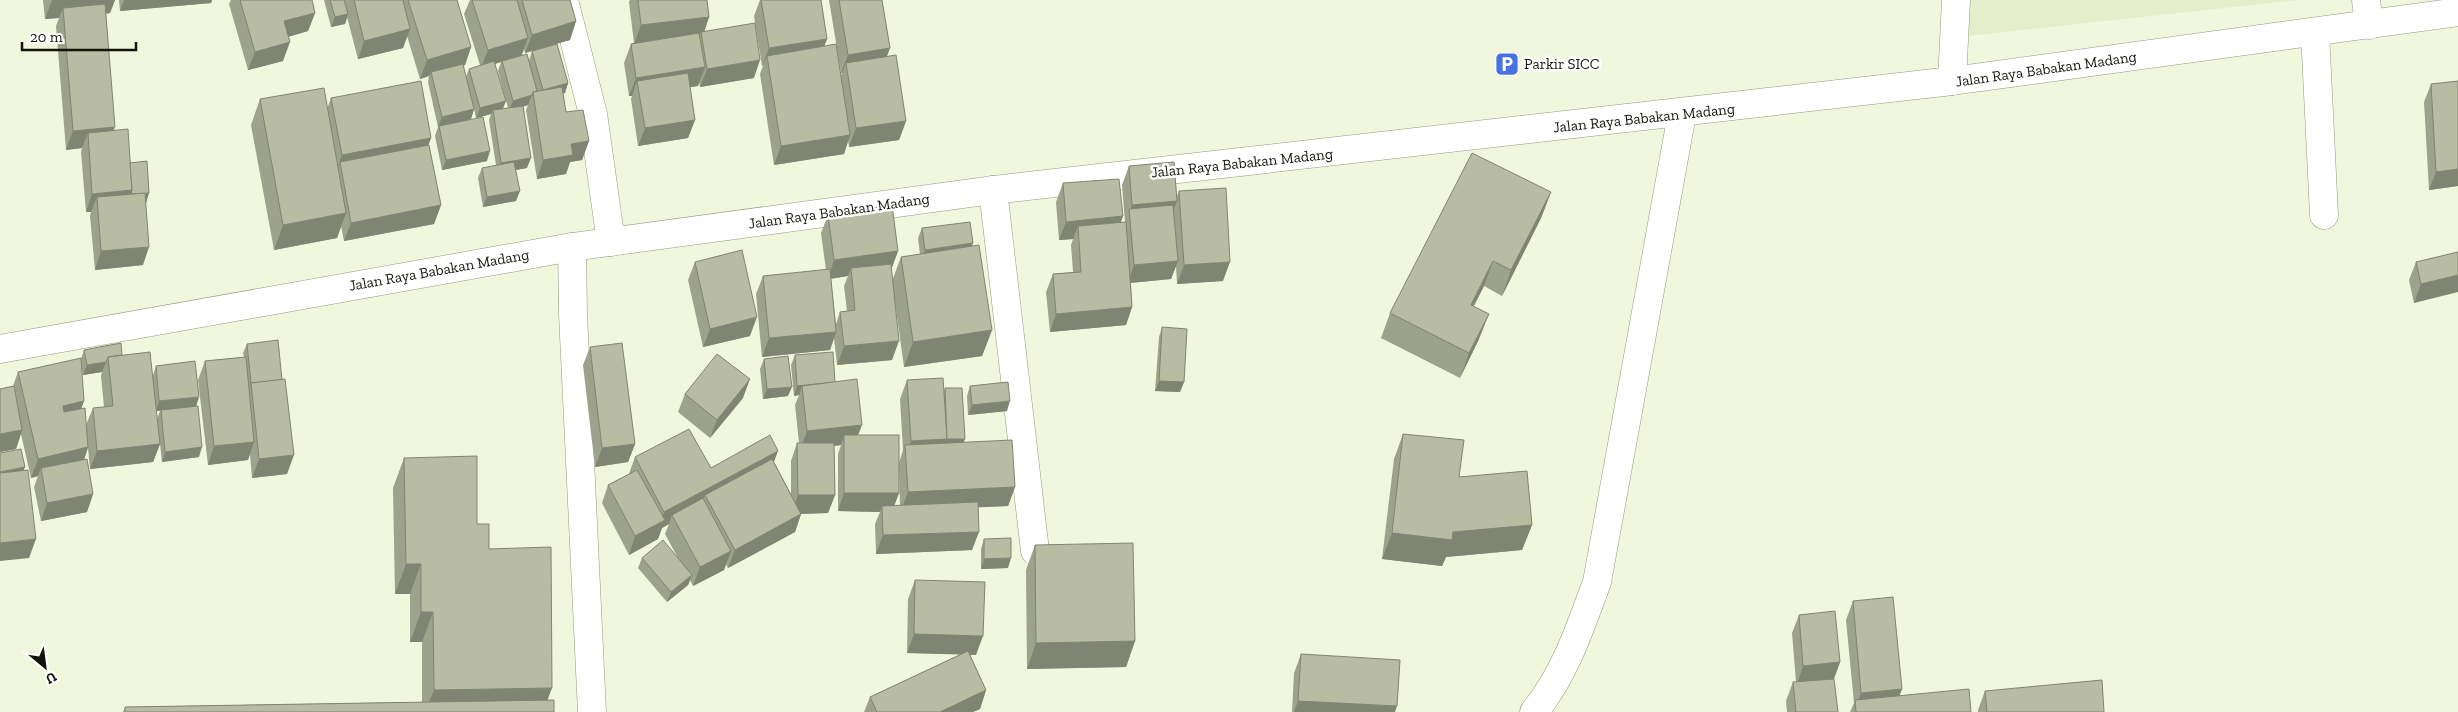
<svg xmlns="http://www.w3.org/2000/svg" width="2458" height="712" font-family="'Zilla Slab',serif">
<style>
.built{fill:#e6edcb}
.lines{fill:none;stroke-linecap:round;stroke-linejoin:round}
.minor-casing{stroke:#949980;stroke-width:29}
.major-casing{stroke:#949980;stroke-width:29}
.minor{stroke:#fff;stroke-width:28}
.major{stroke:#fff;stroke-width:28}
.wall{fill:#9da28c;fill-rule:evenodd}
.shaded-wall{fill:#808472}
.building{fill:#b7bca3;stroke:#808472}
.labels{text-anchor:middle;stroke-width:5;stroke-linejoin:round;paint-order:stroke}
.poi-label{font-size:15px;fill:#12140b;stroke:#fff;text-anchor:start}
.street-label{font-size:15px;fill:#12140b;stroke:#fff}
</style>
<rect width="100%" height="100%" fill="#f1f7dc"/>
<!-- built -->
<path class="built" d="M1968 0H2297L1967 36Z"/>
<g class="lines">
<!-- minor casing -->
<g class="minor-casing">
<g id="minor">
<path d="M564 0 593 114 611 242"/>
<path d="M2366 0 2369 25"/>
<path d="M2315 32 2324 215"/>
<path d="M1952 81 1956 0"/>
<path d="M993 190 1035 551"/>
<path d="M572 247 573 314 592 712"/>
<path d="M1534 712C1565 674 1580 628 1597 582L1682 114"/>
</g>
</g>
<!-- major casing -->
<g class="major-casing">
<path id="major" d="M0 349 572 247 993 190 1952 81 2458 12"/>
</g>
<!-- minor -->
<use href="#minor" class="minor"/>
<!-- major -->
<use href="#major" class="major"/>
</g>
<!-- wall -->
<g class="wall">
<path d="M43 0H115L110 13 106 14 114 131 130 163 149 193 146 202 143 265 95 270 90 216 91 212H86L81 152 82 148 66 150 56 26 59 18 45 19Z"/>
<path d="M119 0H212L211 3 120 11Z"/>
<path d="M231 0H312L315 13 308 31 288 37 283 61 248 70 229 4Z"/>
<path d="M324 0H403V1V0H457L471 47 465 65 463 66 466 77 469 69 480 65 464 14 470 0H570L576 21 570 40 547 46 568 83 565 93 563 94 566 112 589 141 582 160 570 162 566 174 537 179 526 110 528 105 523 107 527 168 516 170V201L483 207 478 178 482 168 496 165 489 120 491 114 476 118 474 109 471 119 463 121 487 161 442 170 435 136 438 127 428 82 429 76 420 79 407 36 403 48 358 59 347 17 345 24 331 27ZM524 49 525 53 532 51 529 61 522 55ZM501 62 498 71 508 108 503 109 495 64Z"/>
<path d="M630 0H707L709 17 704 31 754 78 700 87 699 82 698 86 690 87 695 120 688 138 638 146 631 99 632 96H629L624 63 631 44 634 43 629 2Z"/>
<path d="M760 0H821L827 39 824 46 841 76 842 73H841L829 0H882L890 48 887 56 906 121 899 140 849 147 848 141 844 154 774 165 760 74 763 66H762L754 16Z"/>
<path d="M2458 81V186L2429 190 2424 102 2431 84Z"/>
<path d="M331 98 431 138 428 145 441 205 434 224 344 241 341 226 337 238 274 250 251 125 260 99 327 109Z"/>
<path d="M1129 166 1176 198 1179 191 1223 281 1177 284 1176 266 1171 279 1131 283 1132 307 1126 325 1050 332 1046 292 1053 274 1073 272 1071 245 1073 239 1059 240 1056 202 1063 183 1123 216 1121 222H1125L1122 185Z"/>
<path d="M1551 192 1541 218 1502 296 1484 286 1474 306 1479 339 1460 378 1381 338 1390 313Z"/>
<path d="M828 215 898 251 891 270 892 281 901 257 920 254 918 238 922 228 973 243 972 246 992 330 982 356 904 367 895 302 892 360 837 365 834 338 830 350 762 357 756 294 763 276 826 270 821 233ZM848 276 844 286 847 311 840 312 836 324 831 279Z"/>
<path d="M2458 252 2414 303 2409 280 2416 262Z"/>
<path d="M695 262 750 336 703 347 688 280Z"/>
<path d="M1162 327 1184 382 1180 392 1155 391 1159 337Z"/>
<path d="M247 344 287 474 252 478 250 454 248 460 208 465 198 380 205 361 244 357 243 353Z"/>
<path d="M590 347 635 444 628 462 595 467 583 365Z"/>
<path d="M84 350 122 355 153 375 156 366 196 406 199 457 162 462 160 444 153 462 90 469 88 448 84 460 93 494 87 512 41 521 34 487 38 476 31 478 21 434 16 449 0 452V389L13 386 18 372 81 359ZM81 362 83 375 102 372 101 376 104 407 93 408 86 425 81 409 84 401ZM156 411H160L157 419Z"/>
<path d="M795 355 835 382 858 435 899 463 903 450 900 399 907 380 944 392 945 388 964 442 1015 487 1008 506 978 507 972 550 876 554 875 524 880 512 838 511V454L841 445 834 446 835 495 828 513 801 514 795 532 728 568 726 564 724 570 693 586 690 580 688 585 667 602 638 568 642 558 679 560 665 534 669 524 662 528 658 539 629 555 602 503 608 485 629 474 635 457 711 468 774 462 791 494V461L797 443H799L795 405 799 395 794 396 791 365ZM899 464 900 505H894L899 493Z"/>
<path d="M764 359 788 396 763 399 760 369Z"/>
<path d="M970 386 1007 411 968 415 967 396Z"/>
<path d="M685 394 743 398 710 438 678 412Z"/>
<path d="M1403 434 1459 477 1532 525 1522 550 1446 557 1442 566 1382 559 1394 459Z"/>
<path d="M404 458 477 524 489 549 548 700 554 712H123L125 707 422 702V642H410V594H395L393 488Z"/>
<path d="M984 539 1008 568 981 569V549Z"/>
<path d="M1035 545 1135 641 1126 667 1027 669 1026 570Z"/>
<path d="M915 580 976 655H970L986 690 980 709 973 712H864L870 697 961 654 907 653 908 599Z"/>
<path d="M1853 601 1902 689 1899 696 1971 712H1850L1854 703 1846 620Z"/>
<path d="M1799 615 1840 662 1834 679 1838 712H1787L1786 701 1793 682H1796L1792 633Z"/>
<path d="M1301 654 1395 712H1292L1294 673Z"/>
<path d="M1985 691 2104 712H1978V710Z"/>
</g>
<!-- shaded-wall -->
<g class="shaded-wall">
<path d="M52 0H115L110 13 64 17 63 8 59 18 45 19Z"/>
<path d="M124 0H212L211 3 120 11Z"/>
<path d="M315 13 308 31 277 40 284 21Z"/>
<path d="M348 14 345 24 331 27 335 17Z"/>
<path d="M709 17 703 36 701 32 699 36 634 44 641 25Z"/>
<path d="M576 21 570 40 525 53 532 35Z"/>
<path d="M410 29 403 48 358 59 364 41Z"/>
<path d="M528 38 521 56 481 68 488 50Z"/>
<path d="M827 39 820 57 767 56 762 66 769 48Z"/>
<path d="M290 42 283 61 248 70 255 52Z"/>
<path d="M471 47 465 65 432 75 431 72 429 76 420 79 427 60Z"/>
<path d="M890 48 883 66 846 63 842 73H841L848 55Z"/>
<path d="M760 60 754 78 700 87 707 69Z"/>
<path d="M705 67 698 86 640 95 637 81 632 96H629L636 78Z"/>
<path d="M568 83 565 93 540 100 543 90Z"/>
<path d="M532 95 528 105 509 110 513 101Z"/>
<path d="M506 101 502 111 493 110 491 114 476 118 480 108Z"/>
<path d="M474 109 471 119 438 127 442 117Z"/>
<path d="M695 120 688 138 638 146 645 128Z"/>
<path d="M906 121 899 140 849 147 856 128Z"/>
<path d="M115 127 108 146 88 133 82 148 66 150 73 131Z"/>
<path d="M850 135 844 154 774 165 781 146Z"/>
<path d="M431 138 424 157 340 162 336 174H335L342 155Z"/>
<path d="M589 141 582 160 570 162 566 174 537 179 543 160 571 144Z"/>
<path d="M490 151 487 161 442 170 446 160Z"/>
<path d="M531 158 527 168 498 173 501 163Z"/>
<path d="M2458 169V186L2429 190 2436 172Z"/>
<path d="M132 190 126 209 97 197 91 212H86L92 194Z"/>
<path d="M520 191 516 201 483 207 487 197Z"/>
<path d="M1551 192 1541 218 1502 296 1511 270Z"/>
<path d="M149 193 146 203 131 194Z"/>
<path d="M1177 201 1170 219 1130 211 1132 205Z"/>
<path d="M441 205 434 224 344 241 351 223Z"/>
<path d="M346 213 337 238 274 250 283 225Z"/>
<path d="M1123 216 1116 235 1078 226 1073 239 1059 240 1066 222Z"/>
<path d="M973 243 969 253 921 260 925 250Z"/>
<path d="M149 247 143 265 95 270 101 251Z"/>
<path d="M898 251 891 270 851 268 848 276 828 279 834 260Z"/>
<path d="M1178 261 1171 279 1128 283 1134 265Z"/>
<path d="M1493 261 1484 286 1461 330 1471 305Z"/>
<path d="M1230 262 1223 281 1177 284 1184 265Z"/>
<path d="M2458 275V292L2414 303 2421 284Z"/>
<path d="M1132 307 1126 325 1050 332 1056 314Z"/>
<path d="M1489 314 1479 339 1460 378 1469 353Z"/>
<path d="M757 317 750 336 703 347 710 329Z"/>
<path d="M992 330 982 356 904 367 913 342Z"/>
<path d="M836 332 830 350 762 357 769 338Z"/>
<path d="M899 341 892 360 837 365 844 346Z"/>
<path d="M106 362 102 372 83 375 87 365Z"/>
<path d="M750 379 743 398 710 438 717 420Z"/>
<path d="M1159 381 1184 382 1180 392 1155 391Z"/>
<path d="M835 383 802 386 799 395 794 396 797 386Z"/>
<path d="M792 387 788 396 763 399 767 389Z"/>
<path d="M199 397 196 407 156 411 159 401Z"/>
<path d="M84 401 77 420 56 425 63 406Z"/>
<path d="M1010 401 1007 411 968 415 972 405Z"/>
<path d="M862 425 855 443 844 435 841 445 800 450 807 431Z"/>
<path d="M22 430 16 449 0 452V434Z"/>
<path d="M947 439H965L961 449H943Z"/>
<path d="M947 439 940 458 906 454 911 441Z"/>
<path d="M254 442 248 460 208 465 214 446Z"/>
<path d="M160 444 153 462 90 469 97 451Z"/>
<path d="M635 444 628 462 595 467 602 448Z"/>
<path d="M88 447 82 465 41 468 38 476 31 478 38 459Z"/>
<path d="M202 447 199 457 162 462 165 452Z"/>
<path d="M778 451 771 470 705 495 701 507 672 515 669 524 662 528 658 539 629 555 635 536 659 523 664 512Z"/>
<path d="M294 455 287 474 252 478 259 459Z"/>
<path d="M25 467 21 477 0 481V472Z"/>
<path d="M1015 487 1008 506 901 511 908 492Z"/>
<path d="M844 493H899L892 512 882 506 880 512 838 511Z"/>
<path d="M93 494 87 512 41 521 47 503Z"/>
<path d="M798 495H835L828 513 792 514Z"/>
<path d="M801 514 795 532 728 568 735 550Z"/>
<path d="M1532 525 1522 550 1446 557 1442 566 1382 559 1392 533 1453 532Z"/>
<path d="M979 532 972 550 876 554 883 535Z"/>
<path d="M36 539 29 558 0 561V543Z"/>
<path d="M731 551 724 570 693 586 700 567Z"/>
<path d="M1011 558 1008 568 981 569 984 559Z"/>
<path d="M406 564H421L410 594H395Z"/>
<path d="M692 575 688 585 667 602 671 592Z"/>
<path d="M421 612H433L422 642H410Z"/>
<path d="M914 634 983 636 976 655 907 653Z"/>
<path d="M1135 641 1126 667 1027 669 1036 643Z"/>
<path d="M1840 662 1833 681 1797 685 1803 666Z"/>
<path d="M552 688 543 712H425L434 690Z"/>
<path d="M1902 689 1895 708 1855 709 1861 693Z"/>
<path d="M986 690 980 709 973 712H940Z"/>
<path d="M1298 701 1397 706 1395 712H1294Z"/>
</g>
<!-- building -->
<g class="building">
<path d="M240 0H312L315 13 284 21 290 42 255 52Z"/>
<path d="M330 0H344L348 14 335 17Z"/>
<path d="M354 0H403L410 29 364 41Z"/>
<path d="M408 0H457L471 47 427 60Z"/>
<path d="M472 0H517L528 38 488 50Z"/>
<path d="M522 0H570L576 21 532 35Z"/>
<path d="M638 0H707L709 17 641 25Z"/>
<path d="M761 0H821L827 39 769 48Z"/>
<path d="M839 0H882L890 48 848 55Z"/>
<path d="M105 4 115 127 73 131 63 8Z"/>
<path d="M755 23 760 60 707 69 701 32Z"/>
<path d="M699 33 705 67 636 78 631 44Z"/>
<path d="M557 44 568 83 543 90 532 51Z"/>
<path d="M836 44 850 135 781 146 767 56Z"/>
<path d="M527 54 537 91 533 92 532 95 513 101 502 61Z"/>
<path d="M896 55 906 121 856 128 846 63Z"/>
<path d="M494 61 506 101 480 108 469 69Z"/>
<path d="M463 64 474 109 442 117 431 72Z"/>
<path d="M688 73 695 120 645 128 637 81Z"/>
<path d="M421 81 431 138 342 155 331 98Z"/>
<path d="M2458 81V169L2436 172 2431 84Z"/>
<path d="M562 87 566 112 583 110 589 141 571 144 573 155 543 160 533 92Z"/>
<path d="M324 88 346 213 283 225 260 99Z"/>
<path d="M523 106 531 158 501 163 493 110Z"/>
<path d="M483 117 490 151 446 160 439 126Z"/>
<path d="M128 129 132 190 92 194 88 133Z"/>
<path d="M429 145 441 205 351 223 340 162Z"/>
<path d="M1472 153 1551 192 1511 270 1493 261 1471 305 1489 314 1469 353 1390 313Z"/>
<path d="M147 161 149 193 131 194 132 190 130 163Z"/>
<path d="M514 162 520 191 487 197 482 168Z"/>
<path d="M1174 162 1177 201 1132 205 1129 166Z"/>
<path d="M1119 179 1123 216 1066 222 1063 183Z"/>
<path d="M1226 188 1230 262 1184 265 1179 191Z"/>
<path d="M145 193 149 247 101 251 97 197Z"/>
<path d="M892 205 898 251 834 260 828 215Z"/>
<path d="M1173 205 1178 261 1134 265 1129 209Z"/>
<path d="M970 222 973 243 925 250 922 228Z"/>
<path d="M1126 222 1132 307 1056 314 1053 274 1081 272 1078 226Z"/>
<path d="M979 245 992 330 913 342 901 257Z"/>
<path d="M742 250 757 317 710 329 695 262Z"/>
<path d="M2458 252V275L2421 284 2416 262Z"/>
<path d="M891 264 899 341 844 346 840 312 855 310 851 268Z"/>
<path d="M830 269 836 332 769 338 763 276Z"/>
<path d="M1162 327 1187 329 1184 382 1159 381Z"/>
<path d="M278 340 282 380 251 383 247 344Z"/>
<path d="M121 343 122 355 108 357 106 362 87 365 84 350Z"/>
<path d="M622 343 635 444 602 448 590 347Z"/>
<path d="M150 352 160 444 97 451 93 408 113 406 108 357Z"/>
<path d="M833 352 835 382 797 386 795 355Z"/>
<path d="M717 354 750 379 717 420 685 394Z"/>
<path d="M788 356 792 387 767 389 764 359Z"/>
<path d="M246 357 254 442 214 446 205 361Z"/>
<path d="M81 358 84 401 63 406 64 412 85 408 88 447 38 459 18 372Z"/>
<path d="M195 361 199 397 159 401 156 366Z"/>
<path d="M943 378 947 439 911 441 907 380Z"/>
<path d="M285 379 294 455 259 459 251 383Z"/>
<path d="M857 379 862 425 807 431 802 386Z"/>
<path d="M1008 382 1010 401 972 405 970 386Z"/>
<path d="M14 386 22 430 0 434V389Z"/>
<path d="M945 388H962L965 439H947Z"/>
<path d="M198 406 202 447 165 452 161 410Z"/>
<path d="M689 429 711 468 770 435 778 451 664 512 635 457Z"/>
<path d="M1403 434 1464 440 1459 477 1527 471 1532 525 1453 532 1452 540 1392 533Z"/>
<rect x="844" y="435" width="55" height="58"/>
<path d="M1012 440 1015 487 908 492 905 445Z"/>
<path d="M797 443H834L835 495H798Z"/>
<path d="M21 449 25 467 0 472V453Z"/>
<path d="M477 456V524H489V549L551 547 552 688 434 690 433 612H421V564H406L404 458Z"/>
<path d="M87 459 93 494 47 503 41 468Z"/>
<path d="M772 459 801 514 735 550 705 495Z"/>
<path d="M28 470 36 539 0 543V473Z"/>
<path d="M637 470 665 520 635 536 608 485Z"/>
<path d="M703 498 731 551 700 567 672 515Z"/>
<path d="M978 502 979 532 883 535 882 506Z"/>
<path d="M1011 538V558L984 559V539Z"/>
<path d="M663 540 692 575 671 592 642 558Z"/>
<path d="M1133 543 1135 641 1036 643 1035 545Z"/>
<path d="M915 580 985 582 983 636 914 634Z"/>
<path d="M1893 597 1902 689 1861 693 1853 601Z"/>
<path d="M1835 611 1840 662 1803 666 1799 615Z"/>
<path d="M968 651 986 690 940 712H877L870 697Z"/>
<path d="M1301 654 1400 660 1397 706 1298 701Z"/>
<path d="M1834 679 1838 712H1796L1793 682Z"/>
<path d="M2102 680 2104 712H1987L1985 691Z"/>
<path d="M1969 689 1971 712H1856L1855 700Z"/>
<path d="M554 700V712H125V707Z"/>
</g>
<!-- icons -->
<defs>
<g id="parking-square" transform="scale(1.25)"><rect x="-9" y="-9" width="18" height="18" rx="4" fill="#4971e4" stroke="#fff"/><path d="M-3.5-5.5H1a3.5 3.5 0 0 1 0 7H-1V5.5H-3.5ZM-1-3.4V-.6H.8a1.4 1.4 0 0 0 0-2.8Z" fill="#fff"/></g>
</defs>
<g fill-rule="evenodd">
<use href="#parking-square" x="1507" y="64"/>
</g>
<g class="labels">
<!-- poi labels -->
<g class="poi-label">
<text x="1524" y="69">Parkir SICC</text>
</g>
<!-- street labels -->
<g class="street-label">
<text transform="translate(2046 69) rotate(-8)" y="5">Jalan Raya Babakan Madang</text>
<text transform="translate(1644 118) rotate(-6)" y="5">Jalan Raya Babakan Madang</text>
<text transform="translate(1242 163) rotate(-6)" y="5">Jalan Raya Babakan Madang</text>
<text transform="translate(839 211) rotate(-8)" y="5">Jalan Raya Babakan Madang</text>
<text transform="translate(439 270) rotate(-10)" y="5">Jalan Raya Babakan Madang</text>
</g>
</g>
<!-- north arrow -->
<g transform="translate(45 667) rotate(151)" stroke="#ffffff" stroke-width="4" paint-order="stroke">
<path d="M0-4L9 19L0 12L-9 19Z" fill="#12140b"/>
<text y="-8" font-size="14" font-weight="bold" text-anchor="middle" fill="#12140b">U</text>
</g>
<!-- scale -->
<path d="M22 42v8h114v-8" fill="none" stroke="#12140b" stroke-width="2.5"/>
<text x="30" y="42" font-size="15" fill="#12140b" stroke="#ffffff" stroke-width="4" paint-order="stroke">20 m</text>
</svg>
